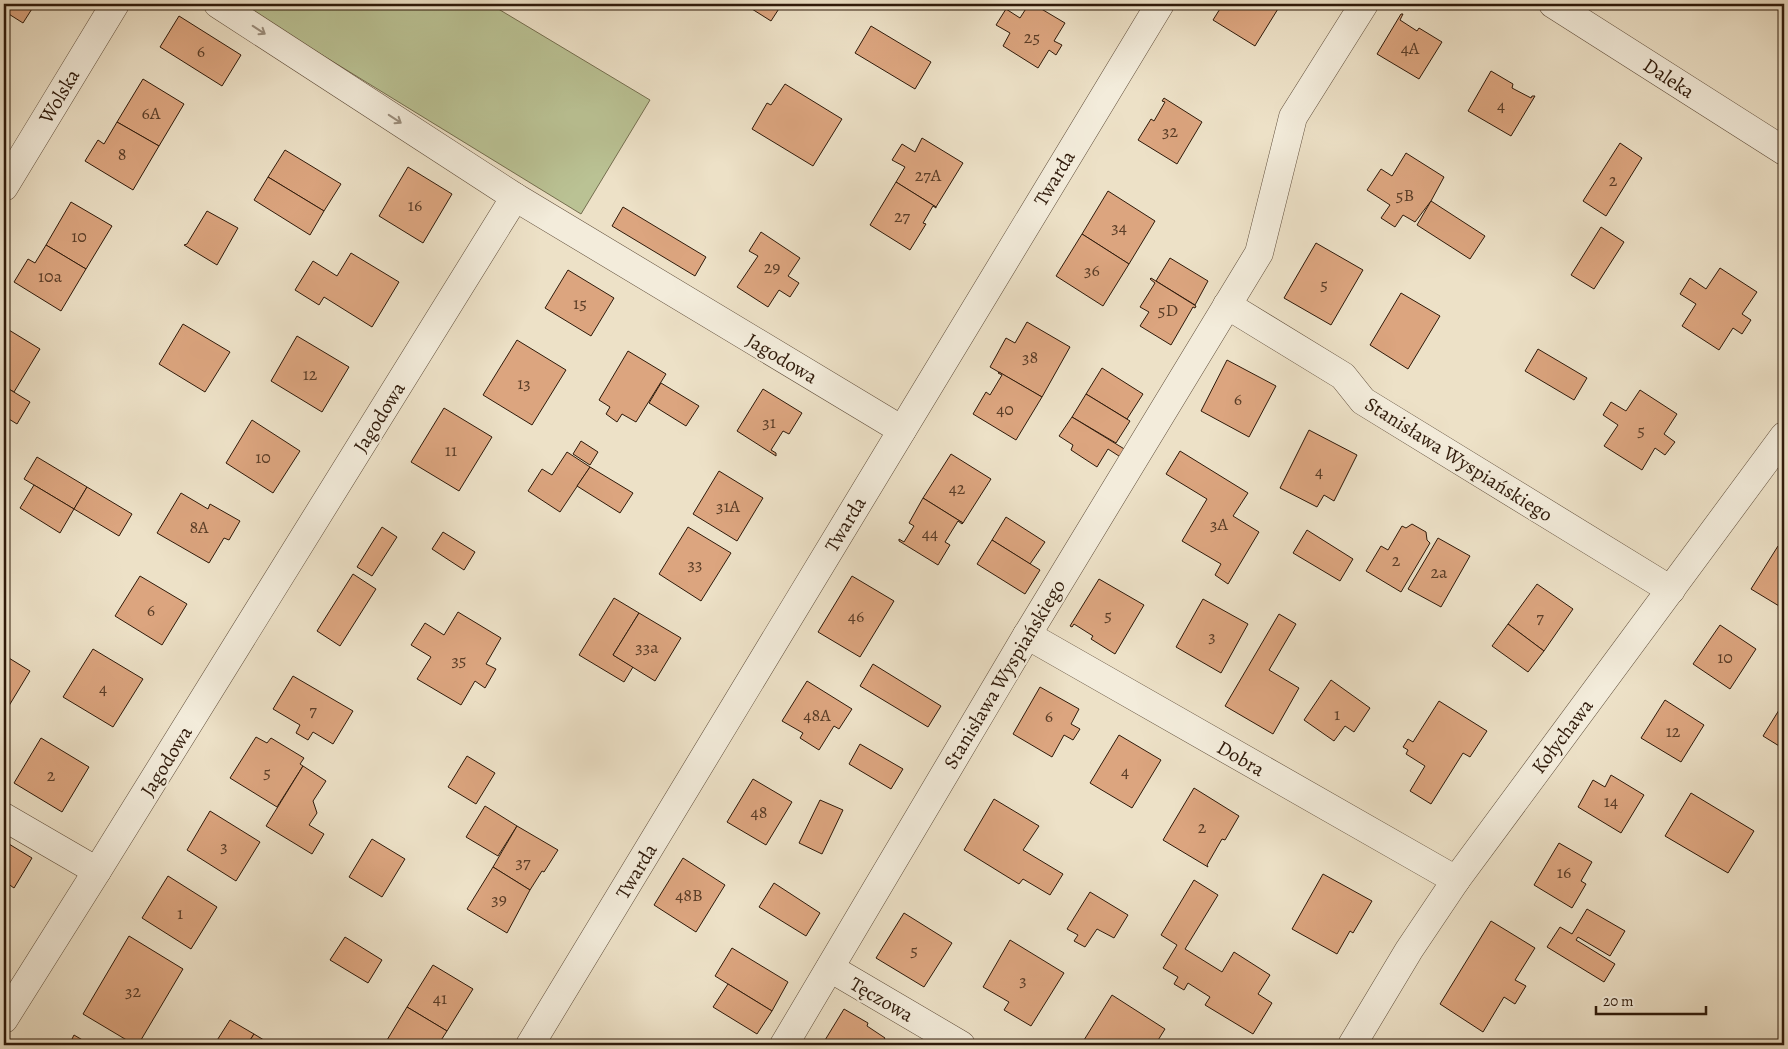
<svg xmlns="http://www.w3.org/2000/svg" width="1788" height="1049" font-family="Alegreya,serif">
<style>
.green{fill:#bac294;stroke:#746e4f}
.building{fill:#dca57f;stroke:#2f1a0a}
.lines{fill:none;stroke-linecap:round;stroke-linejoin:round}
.minor-casing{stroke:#5e4c39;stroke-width:29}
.minor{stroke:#f3ecdb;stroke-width:28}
.oneway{stroke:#9b8e7d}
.labels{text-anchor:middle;stroke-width:4.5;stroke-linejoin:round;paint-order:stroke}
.number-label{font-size:18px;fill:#5a3d27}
.street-label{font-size:20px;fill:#2f1a0a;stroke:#f3ecdb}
</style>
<rect width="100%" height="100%" fill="#ede1c7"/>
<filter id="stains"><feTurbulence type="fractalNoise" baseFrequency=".004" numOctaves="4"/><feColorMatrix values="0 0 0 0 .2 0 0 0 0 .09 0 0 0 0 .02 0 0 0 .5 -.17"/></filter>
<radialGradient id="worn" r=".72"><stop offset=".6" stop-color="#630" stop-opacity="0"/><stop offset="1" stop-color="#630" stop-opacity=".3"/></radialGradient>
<!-- green -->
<path class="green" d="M239 4H490L650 100 581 214Z"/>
<!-- building -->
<g class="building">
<path d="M4 4H35L23 23 4 11Z"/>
<path d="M744 4H782L771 21Z"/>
<path d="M1029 4H1033L1065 23 1054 41 1062 45 1056 55 1049 50 1038 68 1003 46 1010 33 996 25 1006 9 1020 18Z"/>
<path d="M1223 4H1281L1255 46 1213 20Z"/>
<path d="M1401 14H1403L1400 20 1417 31 1419 28 1442 42 1419 79 1377 54Z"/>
<path d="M179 16 241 55 222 86 160 47Z"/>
<path d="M871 26 931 62 915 89 855 53Z"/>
<path d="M1491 71 1513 84 1512 88 1531 98 1532 96H1535L1511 136 1468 111Z"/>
<path d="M143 79 184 104 159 146 117 122Z"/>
<path d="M785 84 842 119 813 166 752 129 767 103 771 105Z"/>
<path d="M1164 98 1202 122 1177 164 1138 140 1151 119 1154 121 1165 102 1162 101Z"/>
<path d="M117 122 159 146 133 190 85 161 98 140 104 144Z"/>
<path d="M922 138 963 163 936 207 896 182 905 167 892 160 902 144 915 152Z"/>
<path d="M1620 143 1642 158 1606 216 1583 201Z"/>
<path d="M285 150 341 184 324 211 268 177Z"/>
<path d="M1406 153 1444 177 1431 201 1415 222 1403 215 1395 227 1381 218 1390 205 1367 190 1381 169 1392 176Z"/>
<path d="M408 167 452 194 423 243 379 216Z"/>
<path d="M268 177 324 211 310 235 254 200Z"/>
<path d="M896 182 936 207V208L933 206 923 223 926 224 910 250 870 225Z"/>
<path d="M1108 191 1155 221 1129 264 1082 234Z"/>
<path d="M1431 201 1485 236 1470 259 1417 225Z"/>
<path d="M71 202 112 226 86 269 46 245Z"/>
<path d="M623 207 706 257 695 276 612 226Z"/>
<path d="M207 211 238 228 217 265 184 245 187 244Z"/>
<path d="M1601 227 1624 242 1594 289 1571 275Z"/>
<path d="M761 232 800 258 788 276 799 283 790 297 779 290 768 307 737 287 758 256 749 251Z"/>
<path d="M1082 234 1129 264 1103 306 1056 276Z"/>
<path d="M1316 243 1363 270 1331 325 1284 298Z"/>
<path d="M46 245 86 269 61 311 14 282 28 259 35 263Z"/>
<path d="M351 253 399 282 372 327 324 297 319 305 295 290 313 261 337 276Z"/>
<path d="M1170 258 1208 281 1195 305 1156 281Z"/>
<path d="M1720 268 1757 292 1742 314 1751 320 1742 334 1733 328 1719 350 1682 326 1696 304 1680 294 1690 278 1706 289Z"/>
<path d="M568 270 614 298 591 336 545 308Z"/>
<path d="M1151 278 1196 306 1195 308 1193 307 1171 345 1140 326 1149 312 1140 307 1155 283 1150 279Z"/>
<path d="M1401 293 1440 316 1408 369 1370 345Z"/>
<path d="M1027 322 1070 347 1042 397 990 367 1006 338 1015 343Z"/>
<path d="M183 324 230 352 205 392 159 364Z"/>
<path d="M4 327 40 349 14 392 4 386Z"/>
<path d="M297 336 349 367 322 412 271 381Z"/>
<path d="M517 340 566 370 532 425 483 395Z"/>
<path d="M1538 349 1587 378 1574 400 1525 371Z"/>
<path d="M628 351 666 374 636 422 622 414 617 422 606 414 610 407 599 400Z"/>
<path d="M1227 360 1276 386 1249 437 1201 411Z"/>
<path d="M1102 368 1143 394 1127 419 1086 394Z"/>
<path d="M999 372 1042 397 1016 440 973 414 986 392 990 395 1002 375 998 373Z"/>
<path d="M661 383 699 406 686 426 649 403Z"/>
<path d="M4 386 30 402 17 424 4 416Z"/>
<path d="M763 389 802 413 789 434 783 431 771 450 776 453V456L737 431Z"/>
<path d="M1640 390 1677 414 1664 434 1675 442 1665 455 1655 448 1642 470 1604 446 1618 425 1603 415 1611 402 1626 411Z"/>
<path d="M1086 394 1130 421 1116 443 1072 417Z"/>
<path d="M444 408 492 437 459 491 411 462Z"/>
<path d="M1072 417 1126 450 1122 458 1108 449 1097 467 1071 450 1073 445 1059 436Z"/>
<path d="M252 420 300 451 273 493 226 463Z"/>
<path d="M1309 430 1357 455 1334 501 1324 495 1317 507 1280 488Z"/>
<path d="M581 441 598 452 590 465 573 454Z"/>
<path d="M1180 451 1248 493 1233 516 1259 532 1228 584 1215 575 1221 564 1182 541 1207 499 1166 474Z"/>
<path d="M567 452 590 467 560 512 528 491 542 469 552 475Z"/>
<path d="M951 454 991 479 963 523 923 498Z"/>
<path d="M37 457 87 487 74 509 24 479Z"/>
<path d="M590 467 633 493 620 513 577 486Z"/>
<path d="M719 471 763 498 737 541 693 514Z"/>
<path d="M34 485 74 509 60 533 20 508Z"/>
<path d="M87 487 132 514 119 536 74 509Z"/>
<path d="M181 493 208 509 210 504 240 521 229 540 224 538 209 563 157 533Z"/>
<path d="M923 498 963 523 962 524 958 521 945 542 950 545 938 565 899 541V539L904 542 914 526 909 523Z"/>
<path d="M1006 517 1045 542 1030 564 992 540Z"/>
<path d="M1412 524 1426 532 1427 540 1430 543 1401 592 1366 571 1381 546 1388 550 1402 526 1406 528Z"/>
<path d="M382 527 397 537 372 576 357 567Z"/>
<path d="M688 527 731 553 701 601 659 574Z"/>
<path d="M1307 530 1353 559 1340 581 1293 553Z"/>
<path d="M443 532 475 552 464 570 432 549Z"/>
<path d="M1438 538 1470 556 1441 607 1408 589Z"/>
<path d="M992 540 1040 570 1025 594 977 564Z"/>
<path d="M1778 546 1784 550V609L1751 589Z"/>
<path d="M353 574 376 589 340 646 317 631Z"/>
<path d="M140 576 187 604 162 645 115 616Z"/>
<path d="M852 576 894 601 860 657 818 632Z"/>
<path d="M1099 579 1144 605 1115 654 1091 639 1093 636 1074 624 1072 627 1070 626Z"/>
<path d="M1537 584 1573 609 1544 651 1508 624Z"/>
<path d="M614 598 639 613 613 655 633 667 624 682 579 655Z"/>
<path d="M1203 599 1248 624 1221 673 1176 647Z"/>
<path d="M458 612 501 638 486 664 496 669 485 688 475 681 461 705 417 679 431 657 411 645 425 623 444 635Z"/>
<path d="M639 613 681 638 655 681 613 655Z"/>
<path d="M1279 614 1296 624 1269 670 1299 688 1273 734 1225 706Z"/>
<path d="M1508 624 1544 651 1528 672 1492 646Z"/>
<path d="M1720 625 1756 649 1730 689 1693 664Z"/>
<path d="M93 649 143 679 113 727 63 697Z"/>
<path d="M4 655 30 671 4 714Z"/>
<path d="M873 664 941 706 928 727 860 686Z"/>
<path d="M293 676 353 711 333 744 313 732 308 740 296 733 300 725 273 709Z"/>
<path d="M1331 680 1370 708 1354 732 1345 726 1334 741 1304 720Z"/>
<path d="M807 681 852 709 839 729 834 726 819 750 800 738 803 733 782 721Z"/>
<path d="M1040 687 1079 709 1071 724 1080 729 1073 740 1064 735 1052 757 1013 734Z"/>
<path d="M1665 700 1704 725 1681 762 1641 738Z"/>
<path d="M1439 701 1487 731 1470 757 1463 753 1431 804 1410 791 1425 766 1406 754 1408 750 1403 747 1408 739 1413 742Z"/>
<path d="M1779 710 1784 714V749L1763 736Z"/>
<path d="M1119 735 1161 760 1132 808 1090 783Z"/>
<path d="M256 737 267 743 271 738 304 758 300 764 303 766 277 807 230 778Z"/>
<path d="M41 738 89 767 62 812 14 783Z"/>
<path d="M860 744 903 769 891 789 849 764Z"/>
<path d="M467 756 495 773 476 804 448 787Z"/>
<path d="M303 766 326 781 313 801 317 813 309 825 324 834 312 854 266 826Z"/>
<path d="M1611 775 1644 795 1621 833 1578 807 1593 780 1605 787Z"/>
<path d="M753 779 792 802 766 845 727 822Z"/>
<path d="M1194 788 1239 816 1225 840 1222 839 1207 865 1208 867 1163 840Z"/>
<path d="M1691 793 1754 831 1728 873 1665 836Z"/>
<path d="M994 799 1039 826 1023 850 1063 874 1050 895 1023 879 1019 884 964 850Z"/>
<path d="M820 800 843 810 822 854 799 843Z"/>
<path d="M485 806 517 826 498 856 466 837Z"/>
<path d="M210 811 260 842 236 881 187 850Z"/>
<path d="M517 826 558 850 544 872 542 871 530 890 493 867Z"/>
<path d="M372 839 405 859 382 897 349 877Z"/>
<path d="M4 841 32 858 14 888 4 881Z"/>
<path d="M1559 843 1592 862 1581 881 1586 884 1572 908 1534 885Z"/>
<path d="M683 858 725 885 696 932 654 905Z"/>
<path d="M493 867 530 890 507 933 467 909Z"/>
<path d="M1323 874 1372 901 1353 933 1350 931 1337 954 1292 929Z"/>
<path d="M168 876 217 907 191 949 142 918Z"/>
<path d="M1194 880 1218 895 1185 949 1222 972 1234 952 1270 975 1258 994 1272 1003 1253 1034 1205 1005 1210 997 1188 983 1184 990 1174 984 1178 977 1163 968 1177 945 1161 935Z"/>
<path d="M774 883 820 913 806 936 759 907Z"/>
<path d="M1090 892 1128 915 1114 938 1097 929 1085 947 1074 941 1078 935 1067 929Z"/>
<path d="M1587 909 1625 931 1610 956 1578 937 1576 940 1615 964 1604 982 1547 947 1560 927 1572 934Z"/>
<path d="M904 913 952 943 924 987 876 958Z"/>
<path d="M1491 921 1535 948 1515 980 1526 986 1515 1004 1504 997 1483 1032 1440 1004Z"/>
<path d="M129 936 183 969 138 1045H135L83 1014Z"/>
<path d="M345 937 382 960 368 983 330 960Z"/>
<path d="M1010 940 1064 973 1031 1026 1004 1010 1009 1002 983 987Z"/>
<path d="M732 948 788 982 772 1011 715 976Z"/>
<path d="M433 965 473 989 447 1031 407 1007Z"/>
<path d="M728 984 772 1011 757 1034 713 1007Z"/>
<path d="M1112 995 1165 1029 1155 1045H1093L1084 1040Z"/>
<path d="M407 1007 447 1031 438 1045H384Z"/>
<path d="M844 1009 868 1023 867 1026 885 1038 881 1045H822Z"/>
<path d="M230 1020 254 1034 247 1045H214Z"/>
<path d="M254 1034 272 1045H247Z"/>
<path d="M74 1035 91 1045H69Z"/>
</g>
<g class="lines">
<!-- minor casing -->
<g class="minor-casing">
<g id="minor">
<path d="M218 4 515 197 902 430"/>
<path d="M1553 4 1784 151"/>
<path d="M4 187 115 4"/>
<path d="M1227 305 1343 376 1363 401 1671 590"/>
<path d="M1027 635 1456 880"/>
<path d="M4 817 97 871"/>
<path d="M830 968 961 1045"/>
<path d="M4 1019 97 871 515 197"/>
<path d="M530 1045 1160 4"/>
<path d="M784 1045 1027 635 1259 253 1293 117 1364 4"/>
<path d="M1352 1045 1409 950 1456 880 1784 436"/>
</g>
</g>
<!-- minor -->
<use href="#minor" class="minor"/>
</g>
<!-- one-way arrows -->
<defs><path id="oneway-shaft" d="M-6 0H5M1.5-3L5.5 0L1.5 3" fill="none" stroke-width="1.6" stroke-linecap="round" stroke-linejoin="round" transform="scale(1.25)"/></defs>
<g class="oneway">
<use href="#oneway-shaft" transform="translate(259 30) rotate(33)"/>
<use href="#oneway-shaft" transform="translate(395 119) rotate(33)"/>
</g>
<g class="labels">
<!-- number labels -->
<g class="number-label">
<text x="1032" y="43">25</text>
<text x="1410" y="54">4A</text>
<text x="201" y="57">6</text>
<text x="1501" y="111">4</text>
<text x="151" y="119">6A</text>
<text x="1170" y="137">32</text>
<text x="122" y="160">8</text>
<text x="928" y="181">27A</text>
<text x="1613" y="186">2</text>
<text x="1405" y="201">5B</text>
<text x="415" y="211">16</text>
<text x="902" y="222">27</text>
<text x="1119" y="233">34</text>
<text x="79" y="242">10</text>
<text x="772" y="273">29</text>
<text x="1092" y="276">36</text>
<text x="50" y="282">10a</text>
<text x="1324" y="290">5</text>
<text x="580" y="309">15</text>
<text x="1168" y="316">5D</text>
<text x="1030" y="363">38</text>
<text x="310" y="380">12</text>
<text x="524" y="389">13</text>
<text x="1238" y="405">6</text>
<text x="1005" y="415">40</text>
<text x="769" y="428">31</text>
<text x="1641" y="436">5</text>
<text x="451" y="456">11</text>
<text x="263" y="463">10</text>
<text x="1319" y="477">4</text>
<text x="957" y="494">42</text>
<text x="728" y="512">31A</text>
<text x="1219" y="530">3A</text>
<text x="199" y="533">8A</text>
<text x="930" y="539">44</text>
<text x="1396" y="566">2</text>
<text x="695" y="570">33</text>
<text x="1439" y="578">2a</text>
<text x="151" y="616">6</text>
<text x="1108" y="621">5</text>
<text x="856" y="622">46</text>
<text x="1540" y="623">7</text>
<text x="1212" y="642">3</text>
<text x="647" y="653">33a</text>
<text x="1725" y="663">10</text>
<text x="459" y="666">35</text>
<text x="103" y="694">4</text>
<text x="313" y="716">7</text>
<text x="1337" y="720">1</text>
<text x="817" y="721">48A</text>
<text x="1049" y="722">6</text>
<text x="1673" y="737">12</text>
<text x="1125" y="777">4</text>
<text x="267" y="778">5</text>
<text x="51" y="781">2</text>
<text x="1611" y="807">14</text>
<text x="759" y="818">48</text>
<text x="1202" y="833">2</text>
<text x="224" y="852">3</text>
<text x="523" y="868">37</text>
<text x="1564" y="878">16</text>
<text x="689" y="901">48B</text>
<text x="499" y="905">39</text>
<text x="180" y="919">1</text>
<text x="914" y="956">5</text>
<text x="1023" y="986">3</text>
<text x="133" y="997">32</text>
<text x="440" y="1004">41</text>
</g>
<!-- street labels -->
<g class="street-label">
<text transform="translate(1669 78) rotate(33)" y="7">Daleka</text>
<text transform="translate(59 96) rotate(-59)" y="7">Wolska</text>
<text transform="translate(1054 178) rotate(-59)" y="7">Twarda</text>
<text transform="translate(782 358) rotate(31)" y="7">Jagodowa</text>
<text transform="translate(379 417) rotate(-58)" y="7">Jagodowa</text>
<text transform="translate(1459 459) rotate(32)" y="7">Stanisława Wyspiańskiego</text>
<text transform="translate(845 524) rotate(-59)" y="7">Twarda</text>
<text transform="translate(1004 674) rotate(-59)" y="7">Stanisława Wyspiańskiego</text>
<text transform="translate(1562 736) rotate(-53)" y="7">Kołychawa</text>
<text transform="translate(1241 758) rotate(30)" y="7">Dobra</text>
<text transform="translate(166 761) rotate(-58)" y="7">Jagodowa</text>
<text transform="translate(636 871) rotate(-59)" y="7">Twarda</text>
<text transform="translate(882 999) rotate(30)" y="7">Tęczowa</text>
</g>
</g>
<!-- margin -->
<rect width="1788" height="1049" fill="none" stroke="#ede1c7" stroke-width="20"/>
<rect x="5" y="5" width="1778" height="1039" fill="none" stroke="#2f1a0a" stroke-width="2.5"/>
<rect x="10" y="10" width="1768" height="1029" fill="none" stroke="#2f1a0a"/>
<!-- scale -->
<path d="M1596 1006v8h110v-8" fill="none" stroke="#2f1a0a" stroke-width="2.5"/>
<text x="1603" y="1006" font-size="15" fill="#2f1a0a" stroke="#f3ecdb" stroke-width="4" paint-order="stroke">20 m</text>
<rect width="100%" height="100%" filter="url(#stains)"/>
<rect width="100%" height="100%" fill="url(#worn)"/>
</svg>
